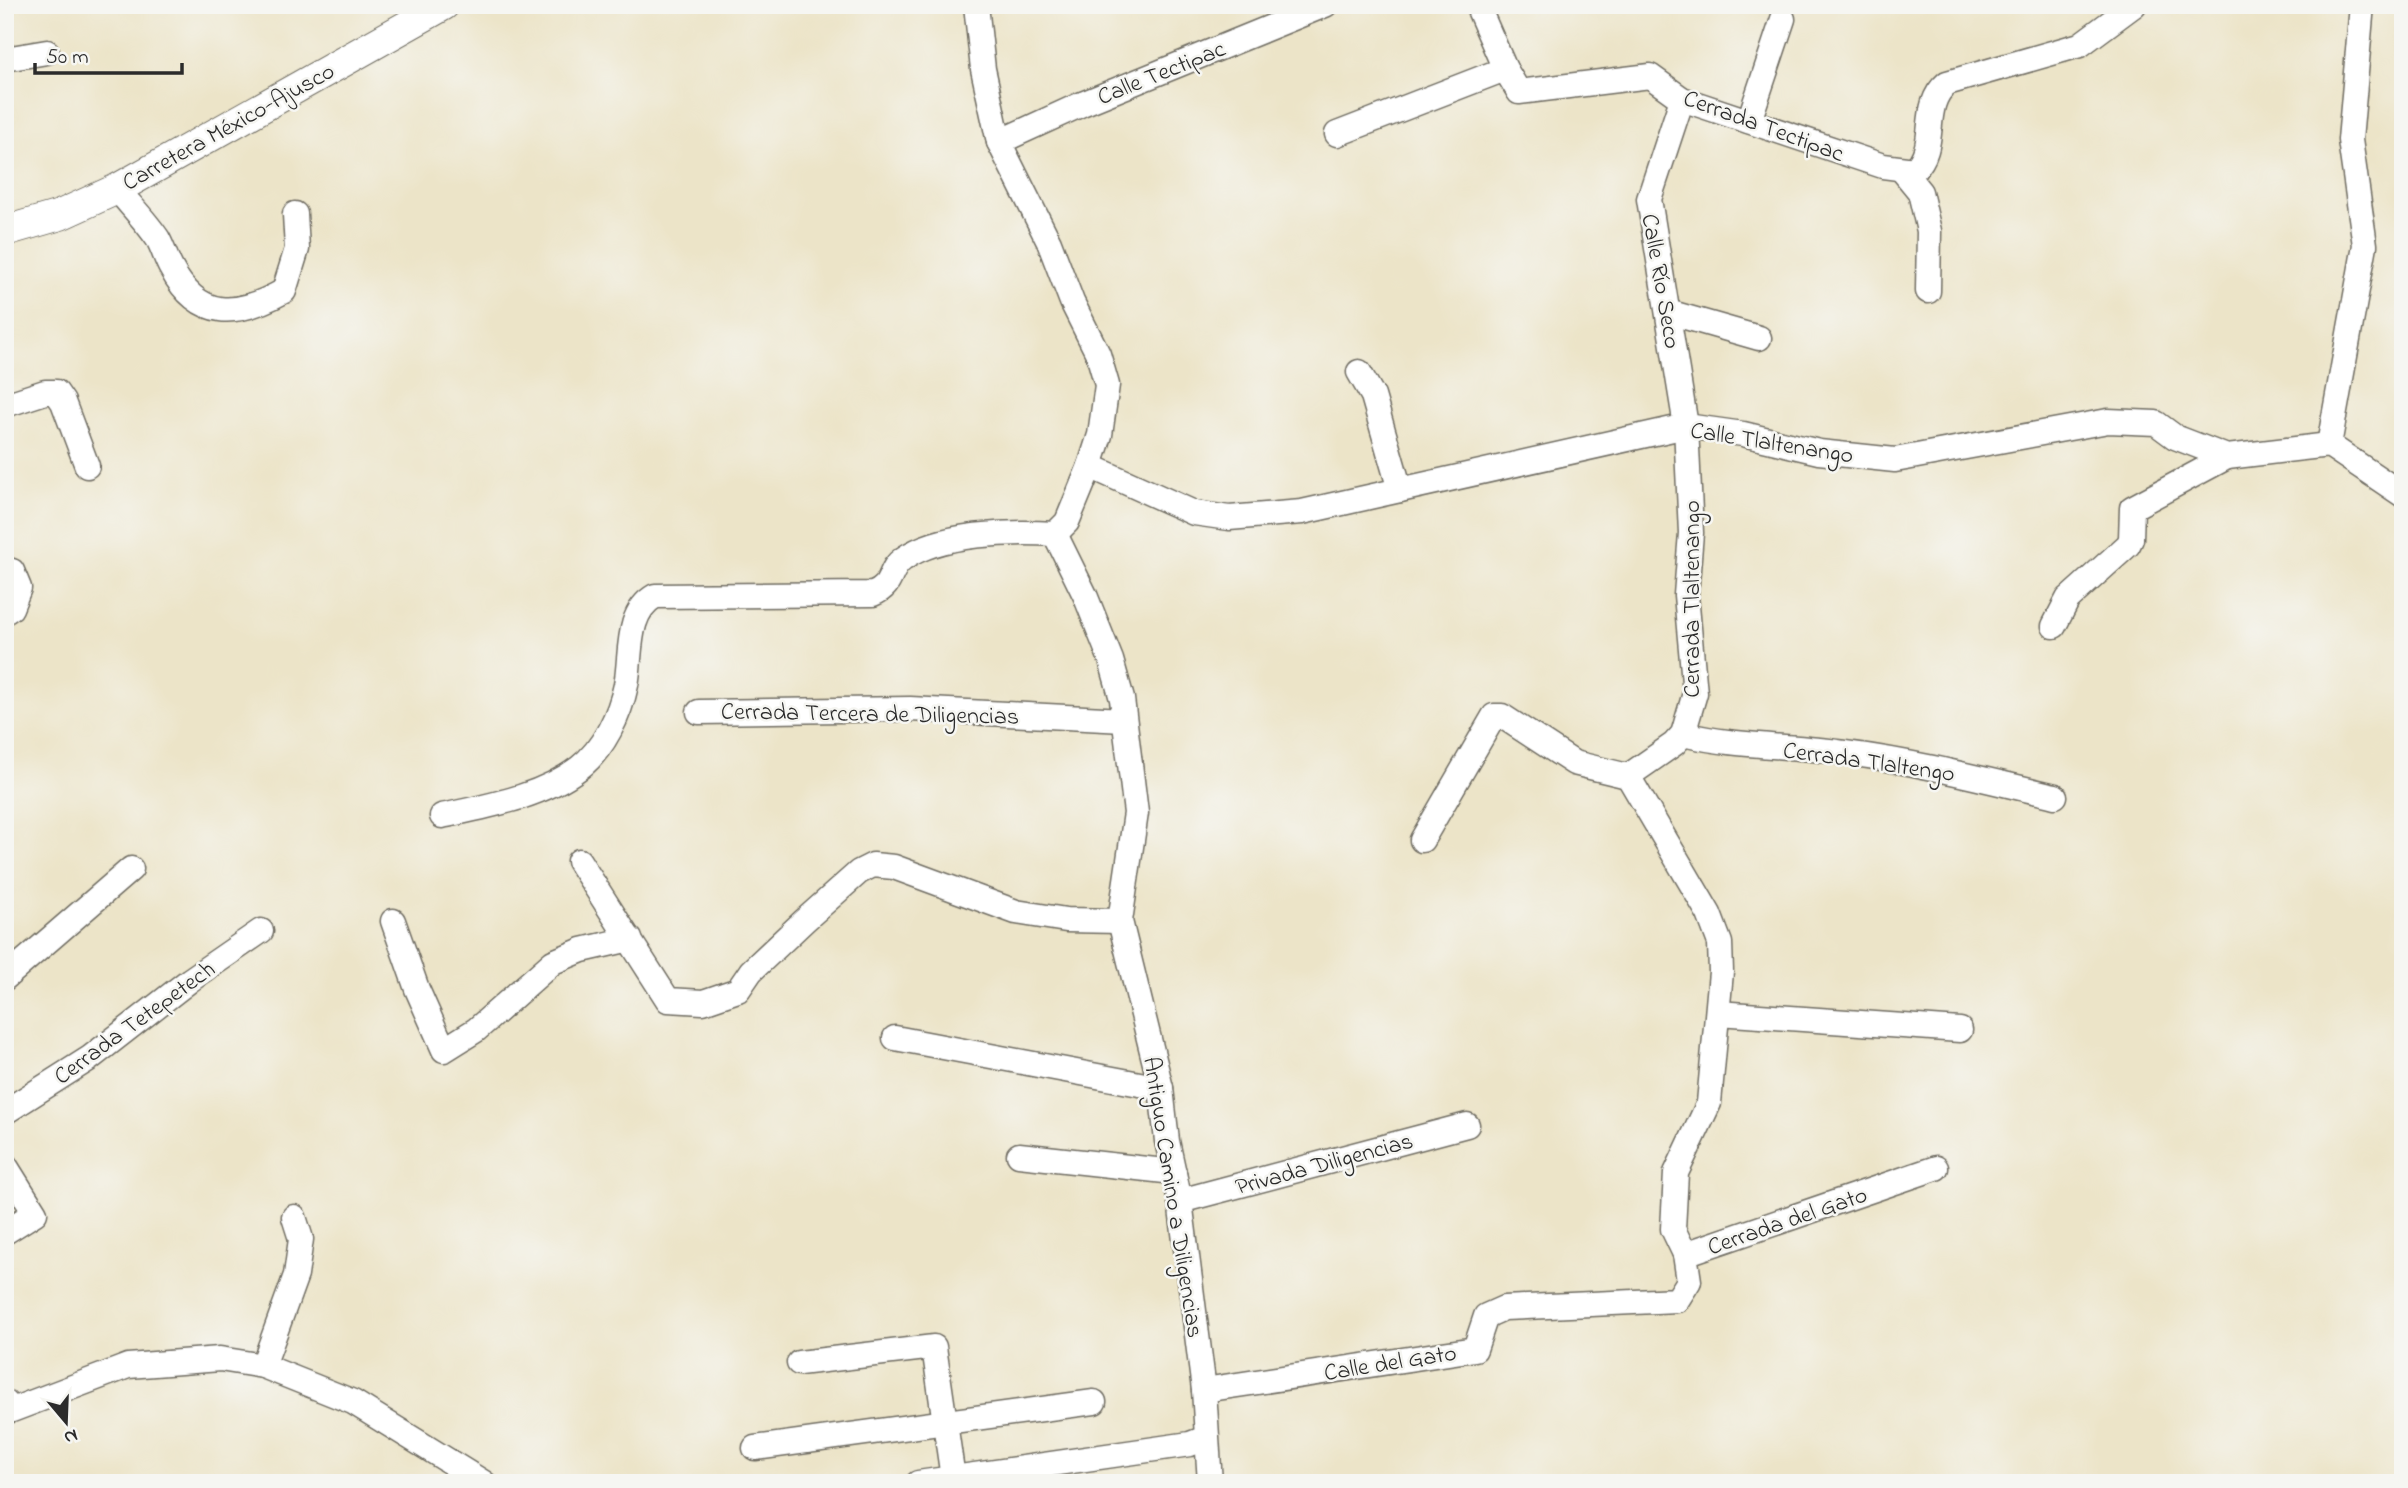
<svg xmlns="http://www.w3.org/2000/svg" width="2408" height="1488" font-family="'Indie Flower',sans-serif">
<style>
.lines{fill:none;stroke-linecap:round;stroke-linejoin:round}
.minor-casing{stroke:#6f6c62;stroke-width:27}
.major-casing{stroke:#6f6c62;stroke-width:32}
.minor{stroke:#fff;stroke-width:24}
.major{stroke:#fff;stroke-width:30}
.labels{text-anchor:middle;stroke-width:5;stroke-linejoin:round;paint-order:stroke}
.street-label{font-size:24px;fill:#2b2b2b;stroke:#f6f6f2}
</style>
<rect width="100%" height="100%" fill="#f6f6f2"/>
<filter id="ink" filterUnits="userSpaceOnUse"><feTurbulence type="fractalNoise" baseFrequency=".0143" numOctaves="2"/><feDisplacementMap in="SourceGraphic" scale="14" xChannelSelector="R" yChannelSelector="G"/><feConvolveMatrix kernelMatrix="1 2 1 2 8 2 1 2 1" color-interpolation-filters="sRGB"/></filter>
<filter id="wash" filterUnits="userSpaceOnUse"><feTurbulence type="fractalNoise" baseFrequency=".00686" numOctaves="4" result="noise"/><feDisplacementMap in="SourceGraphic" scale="28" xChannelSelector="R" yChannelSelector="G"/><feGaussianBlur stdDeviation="1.57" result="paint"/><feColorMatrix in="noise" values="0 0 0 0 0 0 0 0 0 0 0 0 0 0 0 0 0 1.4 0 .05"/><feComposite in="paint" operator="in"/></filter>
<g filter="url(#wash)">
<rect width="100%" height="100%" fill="#ece4c8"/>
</g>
<g filter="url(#ink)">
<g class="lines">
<!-- minor casing -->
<g class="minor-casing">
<g id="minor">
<path d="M976 5 983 69 999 142 1049 242 1072 302 1098 354 1107 385 1100 435 1090 466 1067 522 1055 534"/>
<path d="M1477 5 1505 69 1519 92 1650 76 1682 99 1883 166 1914 170C1940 146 1919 107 1947 83L2080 45 2134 5"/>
<path d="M5 59 47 52"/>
<path d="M1682 99 1649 199 1686 426 1691 533 1686 595 1695 693 1683 734 1674 744 1628 776 1709 914 1720 943 1721 972 1709 1103 1676 1173 1673 1229 1685 1254"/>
<path d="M1749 121 1783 19"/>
<path d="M1337 134 1505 69"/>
<path d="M999 142 1082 104 1325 5"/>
<path d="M1902 170 1920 192 1929 231 1928 291"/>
<path d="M117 189C130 205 146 221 158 239 163 248 166 259 171 268 199 321 237 317 284 291L297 249 295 214"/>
<path d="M1668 312 1759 338"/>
<path d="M1359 372 1373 396 1400 490"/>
<path d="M5 405 45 392H56L63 402 87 466"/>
<path d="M2329 445 2365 245 2350 140 2362 5"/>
<path d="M1090 466 1194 513 1229 518 1302 512 1686 426 1743 434 1819 452 1895 460 2108 421 2156 423 2175 437 2227 457 2329 445 2403 495"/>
<path d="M1055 534 1085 595 1111 660 1122 699 1136 813 1120 921 1161 1088 1167 1141 1180 1201 1204 1390 1210 1483"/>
<path d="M5 569 12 571 19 588 11 608 5 612"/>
<path d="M2054 626 2068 599 2128 545 2131 539 2132 508 2227 457"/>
<path d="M699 712 910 709 1124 720"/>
<path d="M1683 734C1736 747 1792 745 1846 753 1917 762 1986 780 2055 796"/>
<path d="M442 816C488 806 541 797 579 768 604 749 620 714 626 685 632 655 625 613 655 596L873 594C895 585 887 570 903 559 939 533 1011 531 1055 534"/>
<path d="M1422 840 1494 716H1502L1574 763 1628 776"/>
<path d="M579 861 668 1000 703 1002 738 990 751 971 805 920 859 872 873 865 894 867 1016 912 1066 920 1120 921"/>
<path d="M393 921 417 989 444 1050 476 1030 553 962 582 950 630 939"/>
<path d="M5 978 131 869"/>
<path d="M1718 1013 1960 1030"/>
<path d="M895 1038 1161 1088"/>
<path d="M5 1112 90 1058 190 980 261 931"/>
<path d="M1019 1155 1174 1172"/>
<path d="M5 1165 35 1213 5 1232"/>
<path d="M1180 1201 1467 1125"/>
<path d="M799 1363 934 1347 953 1478"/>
<path d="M263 1366 296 1275 301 1239 294 1217"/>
<path d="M1204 1390 1475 1349 1486 1316 1504 1308 1677 1300 1689 1281 1685 1254 1936 1168"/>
<path d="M5 1402 12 1410 128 1366 220 1359 263 1366 353 1402 484 1483"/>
<path d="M755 1448 1094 1402"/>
<path d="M918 1483 1190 1444 1206 1438"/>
</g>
</g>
<!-- major casing -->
<g class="major-casing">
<path id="major" d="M5 231 60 215 117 189 444 5"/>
</g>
<!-- minor -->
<use href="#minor" class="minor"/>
<!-- major -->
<use href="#major" class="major"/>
</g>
</g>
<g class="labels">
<!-- street labels -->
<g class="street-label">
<text transform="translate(1161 72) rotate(-22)" y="8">Calle Tectipac</text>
<text transform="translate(1764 125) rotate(20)" y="8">Cerrada Tectipac</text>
<text transform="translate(228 126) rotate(-29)" y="8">Carretera México-Ajusco</text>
<text transform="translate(1662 281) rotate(80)" y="8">Calle Río Seco</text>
<text transform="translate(1772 442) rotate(9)" y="8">Calle Tlaltenango</text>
<text transform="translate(1691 599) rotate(-90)" y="8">Cerrada Tlaltenango</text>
<text transform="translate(870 713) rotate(1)" y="8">Cerrada Tercera de Diligencias</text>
<text transform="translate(1869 761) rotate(8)" y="8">Cerrada Tlaltengo</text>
<text transform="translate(134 1022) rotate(-36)" y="8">Cerrada Tetepetech</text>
<text transform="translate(1324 1163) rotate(-15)" y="8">Privada Diligencias</text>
<text transform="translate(1174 1197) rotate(81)" y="8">Antiguo Camino a Diligencias</text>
<text transform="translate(1787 1220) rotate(-19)" y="8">Cerrada del Gato</text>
<text transform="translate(1390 1362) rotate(-9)" y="8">Calle del Gato</text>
</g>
</g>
<!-- margin -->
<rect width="2408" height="1488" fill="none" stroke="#f6f6f2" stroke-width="28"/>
<!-- north arrow -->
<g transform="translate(66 1422) rotate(161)" stroke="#f6f6f2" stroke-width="5" paint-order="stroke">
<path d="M0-5L12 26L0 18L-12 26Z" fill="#2b2b2b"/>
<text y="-10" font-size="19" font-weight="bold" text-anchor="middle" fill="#2b2b2b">N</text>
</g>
<!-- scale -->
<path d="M35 63v10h147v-10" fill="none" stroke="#2b2b2b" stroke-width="3.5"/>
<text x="46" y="63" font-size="21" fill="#2b2b2b" stroke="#f6f6f2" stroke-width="5" paint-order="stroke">50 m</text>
</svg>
